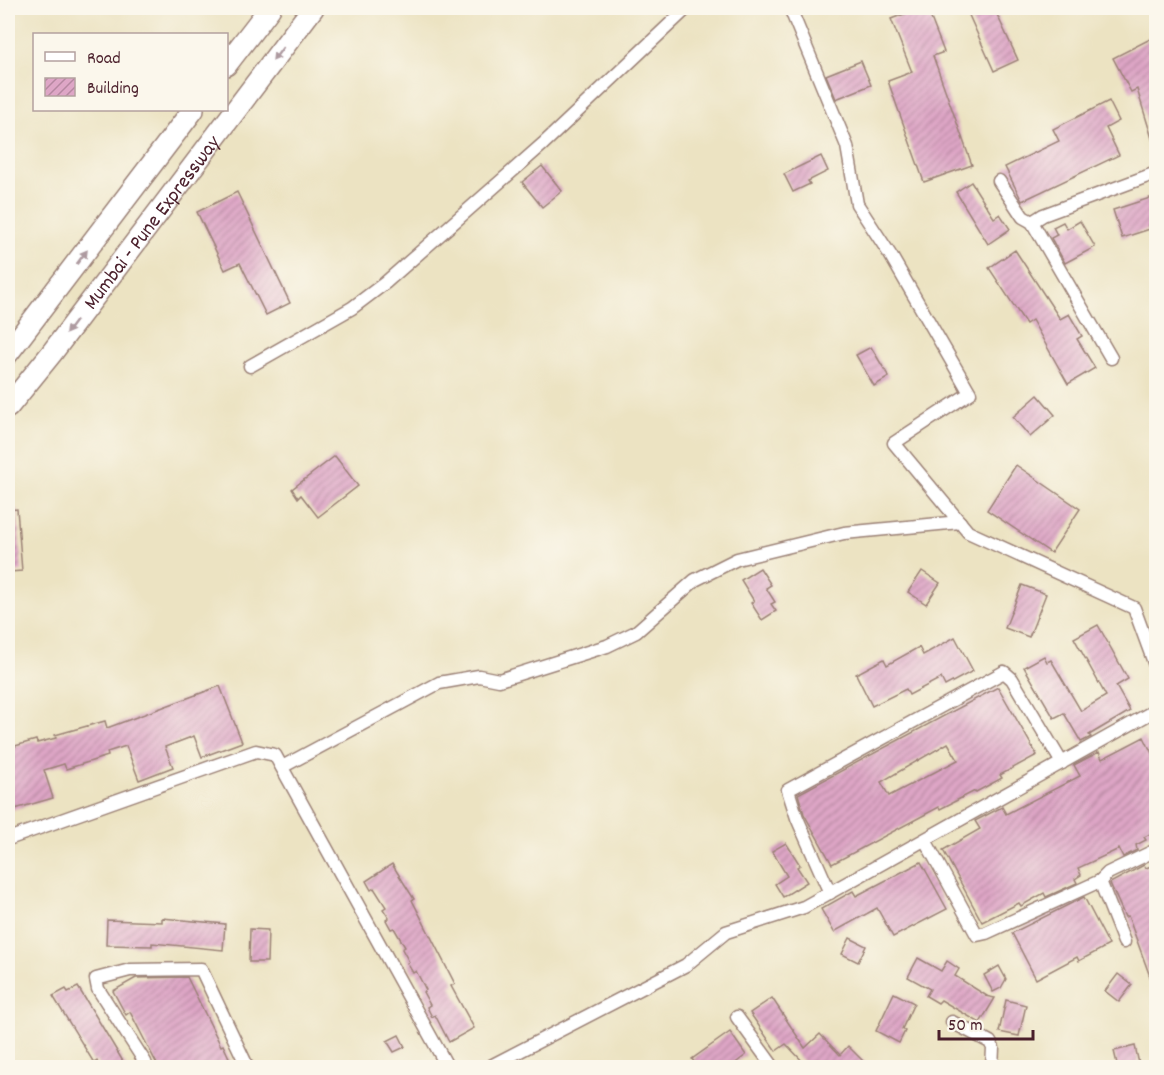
<svg xmlns="http://www.w3.org/2000/svg" width="1164" height="1075" font-family="Dekko,sans-serif">
<style>
.building{fill:url(#building-hatch);fill-rule:evenodd}
.lines{fill:none;stroke-linecap:round;stroke-linejoin:round}
.street-casing{stroke:#9b8176;stroke-width:15}
.highway-casing{stroke:#9b8176;stroke-width:24}
.street{stroke:#fff;stroke-width:12}
.highway{stroke:#fff;stroke-width:21}
.oneway{fill:#ae9aa0}
.labels{text-anchor:middle;stroke-width:4.5;stroke-linejoin:round;paint-order:stroke}
.street-label{font-size:21px;fill:#4a1f2b;stroke:#fbf7ec}
</style>
<defs>
<pattern id="building-hatch" width="6" height="6" patternUnits="userSpaceOnUse" patternTransform="scale(1.5)"><rect width="6" height="6" fill="#dea6c6"/><path d="M-1 1l2-2M0 6l6-6M5 7l2-2" fill="none" stroke="#b687a1"/></pattern>
</defs>
<rect width="100%" height="100%" fill="#fbf7ec"/>
<filter id="ink" filterUnits="userSpaceOnUse"><feTurbulence type="fractalNoise" baseFrequency=".0167" numOctaves="2"/><feDisplacementMap in="SourceGraphic" scale="12" xChannelSelector="R" yChannelSelector="G"/><feConvolveMatrix kernelMatrix="1 2 1 2 8 2 1 2 1" color-interpolation-filters="sRGB"/></filter>
<filter id="wash" filterUnits="userSpaceOnUse"><feTurbulence type="fractalNoise" baseFrequency=".008" numOctaves="4" result="noise"/><feDisplacementMap in="SourceGraphic" scale="24" xChannelSelector="R" yChannelSelector="G"/><feGaussianBlur stdDeviation="1.35" result="paint"/><feColorMatrix in="noise" values="0 0 0 0 0 0 0 0 0 0 0 0 0 0 0 0 0 1.4 0 .05"/><feComposite in="paint" operator="in"/></filter>
<g filter="url(#wash)">
<rect width="100%" height="100%" fill="#ece3c2"/>
<g id="blocks">
<!-- building -->
<g class="building">
<path d="M920 8H927L944 52 933 56 972 165 924 182 888 81 912 72 891 19Z"/>
<path d="M981 8H994L1018 60 994 71 968 13Z"/>
<path d="M1156 36V145H1154L1137 89 1131 92 1113 58Z"/>
<path d="M861 61 871 85 836 99 826 75Z"/>
<path d="M1109 101 1119 121 1106 128 1119 155 1022 201 1005 167 1059 141 1053 129Z"/>
<path d="M821 156 828 171 808 181 810 184 793 192 784 174Z"/>
<path d="M542 166 562 191 542 207 522 182Z"/>
<path d="M971 182 994 218 1000 214 1010 229 988 244 956 192Z"/>
<path d="M237 192 290 303 266 315 240 263 225 270 197 212Z"/>
<path d="M1156 196V223L1149 225 1150 229 1122 238 1113 210Z"/>
<path d="M1080 221 1095 247 1065 263 1051 238 1057 235 1053 227 1063 222 1067 229Z"/>
<path d="M1015 250 1060 319 1069 314 1082 336 1077 339 1095 368 1068 384 1032 320 1026 324 989 268Z"/>
<path d="M871 347 889 377 874 386 856 355Z"/>
<path d="M1038 395 1055 415 1030 437 1013 417Z"/>
<path d="M335 456 358 486 318 517 301 495 298 498 292 489Z"/>
<path d="M1016 465 1080 509 1051 553 987 510Z"/>
<path d="M17 509 22 571 9 572 8 510Z"/>
<path d="M760 568 771 585 766 588 775 602 771 604 776 611 762 620 751 603 754 601 741 580Z"/>
<path d="M922 571 940 583 926 604 908 592Z"/>
<path d="M1022 585 1046 594 1029 637 1005 628Z"/>
<path d="M1098 625 1128 679 1116 686 1130 711 1089 735 1091 737 1081 742 1064 713 1054 718 1024 667 1044 656 1047 662 1051 660 1081 711 1106 696 1074 638Z"/>
<path d="M955 637 973 671 945 686 941 678 909 695 906 689 872 706 856 674 884 659 887 665 919 647 923 655Z"/>
<path d="M220 686 242 742 202 757 194 736 165 747 173 767 139 780 126 746 107 752 108 756 66 769 64 764 44 770 53 798 8 811V748L36 740 37 743 56 738 55 735 105 721 107 728Z"/>
<path d="M998 687 1037 755 1000 775 1002 778 976 792 975 791 940 809 939 807 832 864 804 814 798 794ZM948 743 958 760 889 796 881 782Z"/>
<path d="M1144 737 1156 762V831L1144 837 1146 840 1136 845 1137 850 1123 857 1119 849 1078 868 1081 875 1075 879 1077 883 1046 897 1044 893 1021 906 1019 903 982 922 943 850 980 829 975 821 1002 807 1006 814 1080 776 1074 765 1099 752 1102 759Z"/>
<path d="M786 843 800 865 797 867 807 882 783 897 775 884 787 876 772 851Z"/>
<path d="M921 862 947 909 893 937 877 908 834 932 821 909 853 891 856 896Z"/>
<path d="M392 864 414 899 412 900 455 984 451 986 474 1028 449 1042 435 1015 432 1017 427 1007 430 1005 423 992 426 990 416 971 413 973 407 963 409 962 402 949 405 947 394 928 391 929 386 920 389 918 383 909 386 907 374 888 371 890 366 881Z"/>
<path d="M1156 864V993L1128 916 1125 917 1110 883 1144 865 1146 868Z"/>
<path d="M1084 897 1109 945 1079 961 1077 957 1036 979 1012 933Z"/>
<path d="M162 918 225 924 223 950 152 943V946L106 945 107 920 162 922Z"/>
<path d="M250 929 268 930 267 962H249Z"/>
<path d="M850 938 866 946 858 962 842 954Z"/>
<path d="M918 958 941 971 947 961 959 969 955 976 987 996H985L995 998 980 1023 941 1000 938 1003 926 996 930 989 908 977Z"/>
<path d="M999 966 1006 979 1001 988 993 992 984 975Z"/>
<path d="M1118 974 1132 985 1119 1002 1105 991Z"/>
<path d="M187 977 221 1046 223 1045 234 1068H159L130 1012 126 1015 113 991 136 978Z"/>
<path d="M78 987 100 1023 127 1068H100L97 1061 94 1063 53 996 66 989 68 992Z"/>
<path d="M894 993 914 1003 902 1029 905 1031 899 1043 876 1031Z"/>
<path d="M772 998 805 1048 820 1034 840 1055 848 1046 870 1068 808 1067 786 1044 776 1051 750 1013Z"/>
<path d="M1006 1000 1026 1005 1019 1036 999 1032Z"/>
<path d="M730 1032 746 1055 729 1068H698L692 1059Z"/>
<path d="M399 1035 405 1047 394 1052 387 1041Z"/>
<path d="M1135 1046 1140 1068H1118L1114 1051Z"/>
</g>
</g>
</g>
<g filter="url(#ink)">
<use href="#blocks" fill-opacity="0" stroke="#9b8176" stroke-width="1.5"/>
<g class="lines">
<!-- street casing -->
<g class="street-casing">
<g id="street">
<path d="M790 8 847 146 857 204 891 256 970 393 894 443 968 532 1134 608 1156 668"/>
<path d="M999 181 1023 217 1032 222 1111 358"/>
<path d="M1032 222 1043 215 1156 173"/>
<path d="M250 366 352 308 385 283 543 144 687 8"/>
<path d="M282 767 439 683 479 676 499 680 607 646 636 632 695 580 737 559 844 533 960 522"/>
<path d="M8 839 256 751 275 755 448 1068"/>
<path d="M925 840 977 935 986 933 1100 881 1108 873 1156 850"/>
<path d="M1100 881 1124 942"/>
<path d="M830 893 797 818 788 790 1004 672 1012 679 1062 763"/>
<path d="M737 1017 774 1068"/>
<path d="M952 1022 990 1042 993 1048 992 1068"/>
<path d="M147 1068 145 1062 98 989 96 979 130 970 201 969 248 1068"/>
<path d="M487 1068 686 965 726 932 804 907 1156 710"/>
</g>
</g>
<!-- highway casing -->
<g class="highway-casing">
<g id="highway">
<path d="M226 65 270 8"/>
<path d="M8 353 193 110"/>
<path id="s1" d="M8 407 51 354 313 8"/>
</g>
</g>
<!-- street -->
<use href="#street" class="street"/>
<!-- highway -->
<use href="#highway" class="highway"/>
</g>
<!-- one-way arrows -->
<defs><path id="oneway-solid" d="M-6-.8H1V-3.2L6.5 0L1 3.2V.8H-6Z" transform="scale(1.5)"/></defs>
<g class="oneway">
<use href="#oneway-solid" transform="translate(278 54) rotate(127)"/>
<use href="#oneway-solid" transform="translate(82 257) rotate(-53)"/>
<use href="#oneway-solid" transform="translate(71 327) rotate(127)"/>
</g>
</g>
<g class="labels">
<!-- street labels -->
<g class="street-label">
<text dy="7" stroke="none"><textPath href="#s1" startOffset="234">Mumbai - Pune Expressway</textPath></text>
</g>
</g>
<!-- margin -->
<rect width="1164" height="1075" fill="none" stroke="#fbf7ec" stroke-width="30"/>
<!-- legend -->
<rect x="33" y="33" width="195" height="78" fill="#fbf7ec" stroke="#b4a19f" stroke-width="1.5"/>
<rect x="45" y="52" width="30" height="9" fill="#ffffff" stroke="#b4a19f" stroke-width="1.5"/>
<text x="87" y="63" font-size="18" fill="#4a1f2b">Road</text>
<rect x="45" y="78" width="30" height="18" fill="url(#building-hatch)" stroke="#b4a19f" stroke-width="1.5"/>
<text x="87" y="93" font-size="18" fill="#4a1f2b">Building</text>
<!-- scale -->
<path d="M939 1030v9h94v-9" fill="none" stroke="#4a1f2b" stroke-width="3"/>
<text x="948" y="1030" font-size="18" fill="#4a1f2b" stroke="#fbf7ec" stroke-width="4.5" paint-order="stroke">50 m</text>
</svg>
